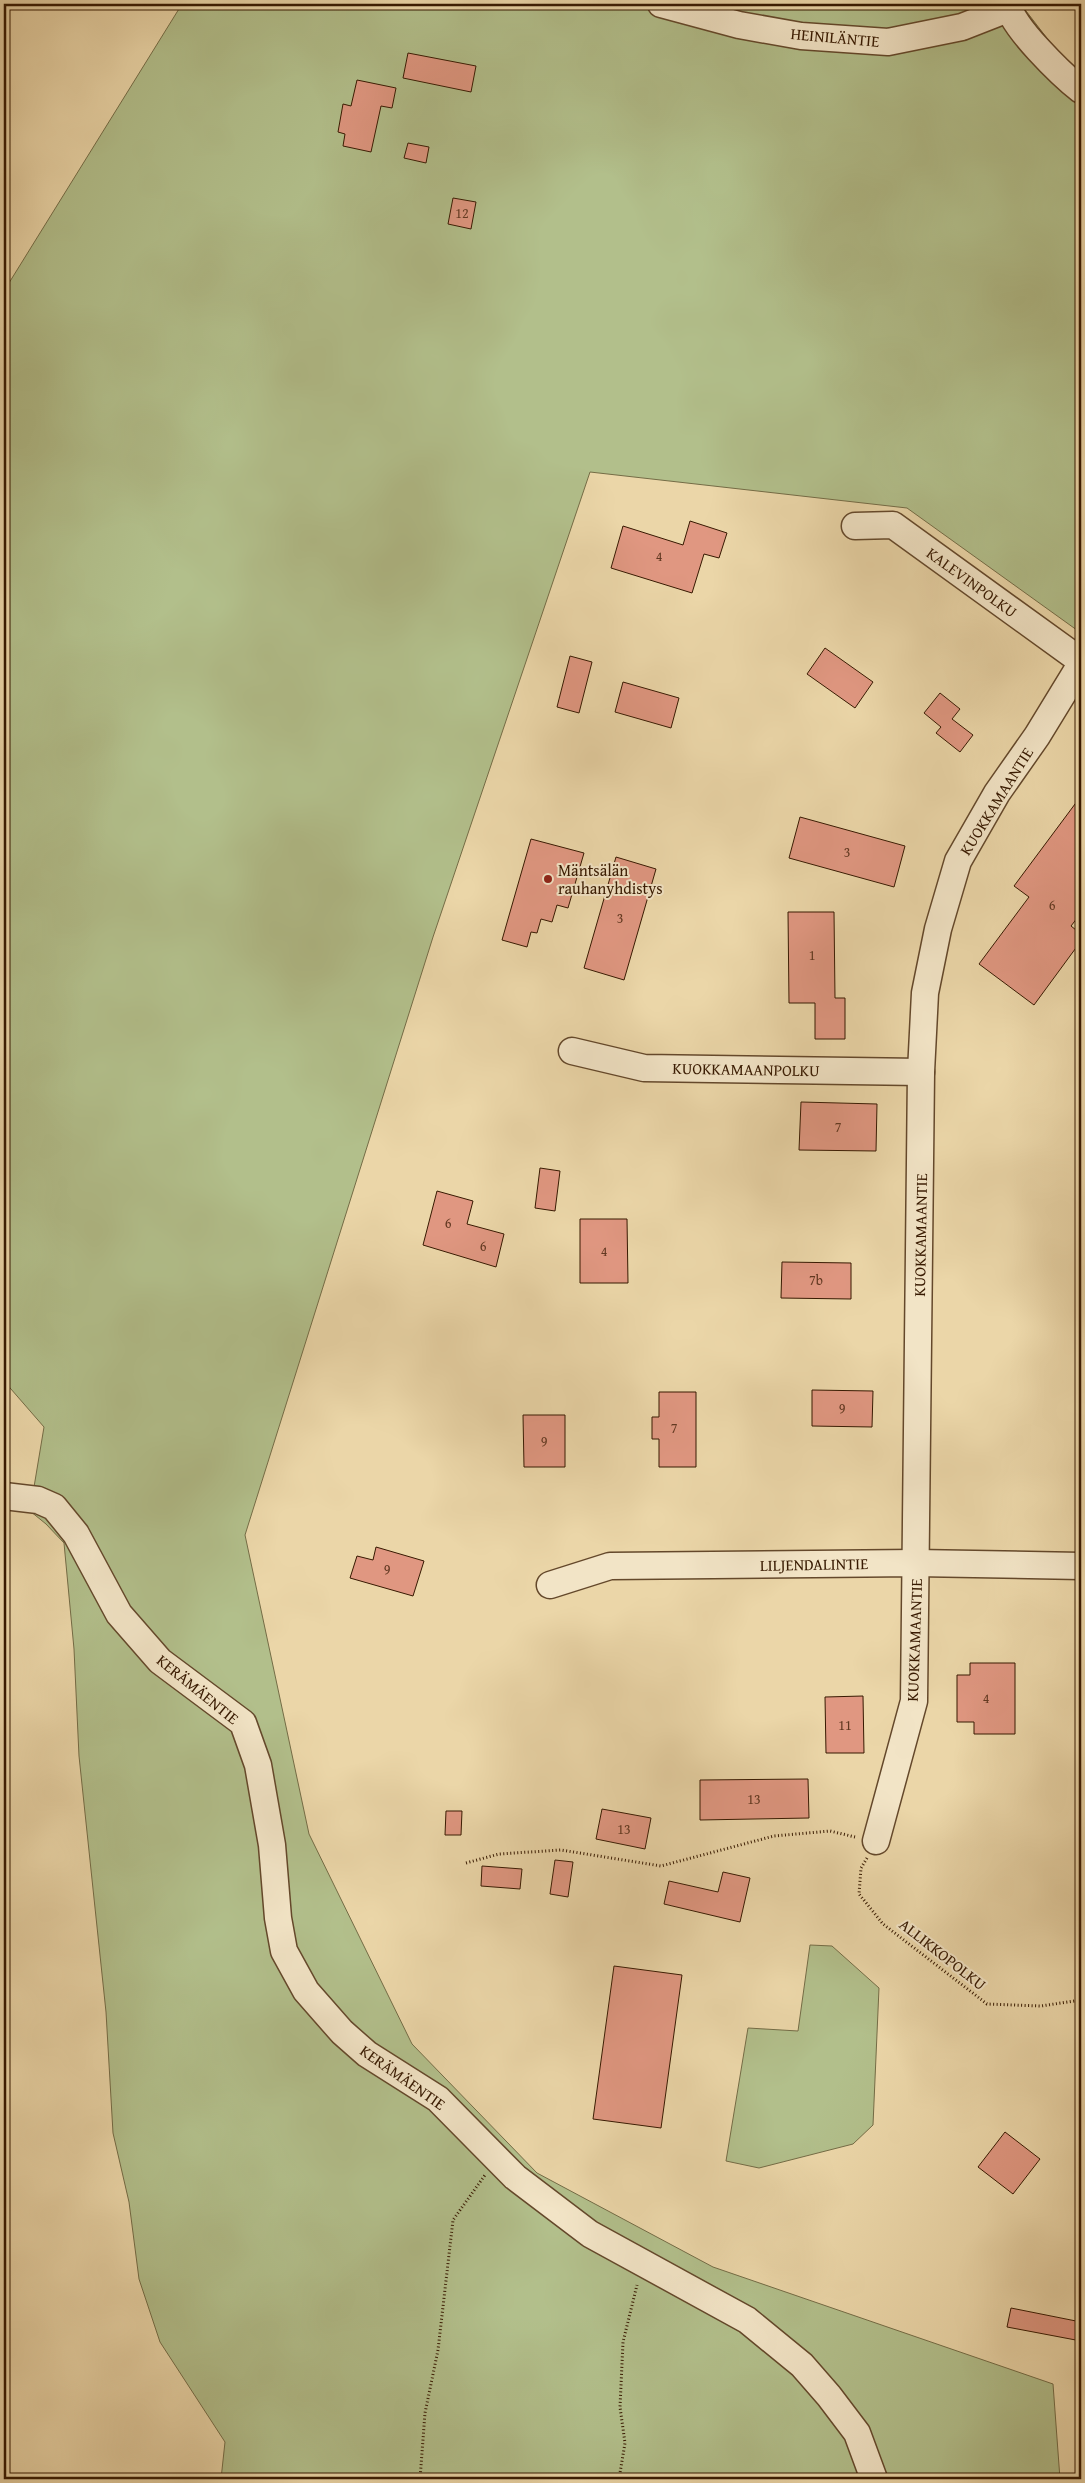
<svg xmlns="http://www.w3.org/2000/svg" width="1085" height="2483" font-family="'Gentium Book Plus',serif">
<style>
.green{fill:#b2bf8b;stroke:#746c46}
.building{fill:#e09781;stroke:#371901}
.lines{fill:none;stroke-linecap:round;stroke-linejoin:round}
.minor-casing{stroke:#64482b;stroke-width:29}
.path{stroke:#371901;stroke-width:3;stroke-dasharray:1 2.5;stroke-linecap:butt}
.minor{stroke:#f2e4c6;stroke-width:26}
.poi-dot{fill:#8f2418;stroke:#f2e4c6;stroke-width:2}
.labels{text-anchor:middle;stroke-width:4;stroke-linejoin:round;paint-order:stroke}
.number-label{font-size:14px;fill:#613821}
.street-label{font-size:16px;fill:#371901;stroke:#f2e4c6}
.poi-label{font-size:16px;fill:#371901;stroke:#f2e4c6;text-anchor:start}
</style>
<rect width="100%" height="100%" fill="#ebd6a8"/>
<filter id="stains"><feTurbulence type="fractalNoise" baseFrequency=".004" numOctaves="4"/><feColorMatrix values="0 0 0 0 .2 0 0 0 0 .09 0 0 0 0 .02 0 0 0 .5 -.17"/></filter>
<radialGradient id="worn" r=".72"><stop offset=".6" stop-color="#630" stop-opacity="0"/><stop offset="1" stop-color="#630" stop-opacity=".3"/></radialGradient>
<!-- green -->
<g class="green">
<path d="M182 4H1023V7L1066 63 1081 74V633L907 508 590 472 433 937 245 1535 309 1834 412 2044 537 2173 713 2267 1053 2384 1060 2479H221L225 2442 160 2342 139 2279 129 2202 113 2133 106 2012 79 1756 74 1649 64 1543 46 1524 30 1511 44 1427 4 1381V291Z"/>
<path d="M810 1945 832 1946 879 1988 873 2125 853 2144 759 2168 726 2161 748 2028 798 2031Z"/>
</g>
<!-- building -->
<g class="building">
<path d="M408 53 476 66 471 92 403 78Z"/>
<path d="M357 80 396 88 392 108 381 106 371 152 343 146 345 134 338 132 343 104 351 106Z"/>
<path d="M408 143 429 147 426 163 404 158Z"/>
<path d="M453 198 476 202 471 229 448 224Z"/>
<path d="M690 521 727 533 719 558 704 554 692 593 611 568 623 526 683 545Z"/>
<path d="M825 648 873 682 855 708 807 674Z"/>
<path d="M570 656 592 662 579 713 557 707Z"/>
<path d="M623 682 679 698 671 728 615 712Z"/>
<path d="M940 693 960 709 952 719 973 735 960 752 936 733 941 727 924 713Z"/>
<path d="M1081 796V913L1071 926 1081 934V941L1034 1005 979 964 1029 897 1014 886Z"/>
<path d="M800 817 905 846 894 887 789 858Z"/>
<path d="M531 839 584 853 568 908 557 905 552 922 541 919 537 933 531 932 527 947 502 940Z"/>
<path d="M616 857 656 869 624 980 584 968Z"/>
<path d="M788 912H834L835 998H845V1039H815V1003H789Z"/>
<path d="M801 1102 877 1104 876 1151 799 1150Z"/>
<path d="M540 1168 560 1171 555 1211 535 1208Z"/>
<path d="M437 1191 473 1201 467 1224 504 1234 496 1267 423 1245Z"/>
<path d="M580 1219H627L628 1283H580Z"/>
<path d="M782 1262 851 1263V1299L781 1298Z"/>
<path d="M812 1390 873 1391 872 1427 812 1426Z"/>
<path d="M659 1392H696V1467H659V1439H652V1417H659Z"/>
<path d="M523 1415H565V1467H524Z"/>
<path d="M376 1547 424 1561 413 1596 350 1578 357 1556 373 1560Z"/>
<path d="M970 1663H1015V1734H974V1722H957V1675H970Z"/>
<path d="M863 1696 864 1753H826L825 1697Z"/>
<path d="M808 1779 809 1818 700 1820V1780Z"/>
<path d="M602 1809 651 1818 645 1849 596 1839Z"/>
<path d="M446 1811H462L461 1835H445Z"/>
<path d="M555 1860 573 1862 568 1897 550 1894Z"/>
<path d="M482 1866 522 1869 520 1889 481 1886Z"/>
<path d="M723 1872 750 1878 740 1922 664 1904 669 1881 718 1892Z"/>
<path d="M614 1966 682 1975 661 2128 593 2119Z"/>
<path d="M1005 2132 1040 2159 1013 2194 978 2167Z"/>
<path d="M1011 2308 1081 2322V2341L1007 2327Z"/>
</g>
<g class="lines">
<!-- minor casing -->
<g class="minor-casing">
<g id="minor">
<path d="M661 4 739 25 801 36 888 42 962 27 1008 9"/>
<path d="M1008 4C1010 25 1063 76 1081 90"/>
<path d="M855 526 893 525 1081 661"/>
<path d="M572 1051 644 1068 921 1072"/>
<path d="M4 1496 38 1500 54 1507 76 1534 119 1614 160 1661 243 1723 258 1765 272 1845 278 1918 284 1951 306 1991 342 2032 367 2054 438 2099 515 2177 590 2234 747 2320 802 2365 829 2396 857 2433 874 2479"/>
<path d="M550 1585 610 1566 916 1563 1081 1566"/>
<path d="M876 1841 914 1701 921 1072 925 993 938 929 958 861 997 793 1037 736 1081 664"/>
</g>
</g>
<!-- path -->
<g class="path">
<path d="M867 1858 861 1868 859 1894 883 1924 987 2004 1041 2006 1081 2000"/>
<path d="M466 1863 499 1854 561 1850 661 1866 774 1836 830 1831 855 1837"/>
<path d="M420 2479 425 2413 438 2350 453 2220 485 2175"/>
<path d="M619 2479 625 2443 620 2407 623 2342 637 2285"/>
</g>
<!-- minor -->
<use href="#minor" class="minor"/>
</g>
<!-- markers -->
<circle class="poi-dot" cx="548" cy="879" r="5"/>
<g class="labels">
<!-- number labels -->
<g class="number-label">
<text x="462" y="218">12</text>
<text x="659" y="561">4</text>
<text x="847" y="857">3</text>
<text x="1052" y="910">6</text>
<text x="620" y="923">3</text>
<text x="812" y="960">1</text>
<text x="838" y="1132">7</text>
<text x="448" y="1228">6</text>
<text x="483" y="1251">6</text>
<text x="604" y="1256">4</text>
<text x="816" y="1285">7b</text>
<text x="842" y="1413">9</text>
<text x="674" y="1433">7</text>
<text x="544" y="1446">9</text>
<text x="387" y="1574">9</text>
<text x="986" y="1703">4</text>
<text x="845" y="1730">11</text>
<text x="754" y="1804">13</text>
<text x="624" y="1834">13</text>
</g>
<!-- street labels -->
<g class="street-label">
<text transform="translate(835 37) rotate(5)" y="6">HEINILÄNTIE</text>
<text transform="translate(972 582) rotate(36)" y="6">KALEVINPOLKU</text>
<text transform="translate(996 801) rotate(-58)" y="6">KUOKKAMAANTIE</text>
<text transform="translate(746 1069) rotate(1)" y="6">KUOKKAMAANPOLKU</text>
<text transform="translate(920 1235) rotate(-89)" y="6">KUOKKAMAANTIE</text>
<text transform="translate(814 1564) rotate(-1)" y="6">LILJENDALINTIE</text>
<text transform="translate(914 1640) rotate(-88)" y="6">KUOKKAMAANTIE</text>
<text transform="translate(198 1689) rotate(39)" y="6">KERÄMÄENTIE</text>
<text transform="translate(943 1954) rotate(38)" y="6">ALLIKKOPOLKU</text>
<text transform="translate(403 2077) rotate(35)" y="6">KERÄMÄENTIE</text>
</g>
<!-- poi labels -->
<g class="poi-label">
<text x="558" y="876">Mäntsälän<tspan x="558" dy="18">rauhanyhdistys</tspan></text>
</g>
</g>
<!-- margin -->
<rect width="1085" height="2483" fill="none" stroke="#ebd6a8" stroke-width="20"/>
<rect x="5" y="5" width="1075" height="2473" fill="none" stroke="#371901" stroke-width="2.5"/>
<rect x="10" y="10" width="1065" height="2463" fill="none" stroke="#371901"/>
<rect width="100%" height="100%" filter="url(#stains)"/>
<rect width="100%" height="100%" fill="url(#worn)"/>
</svg>
